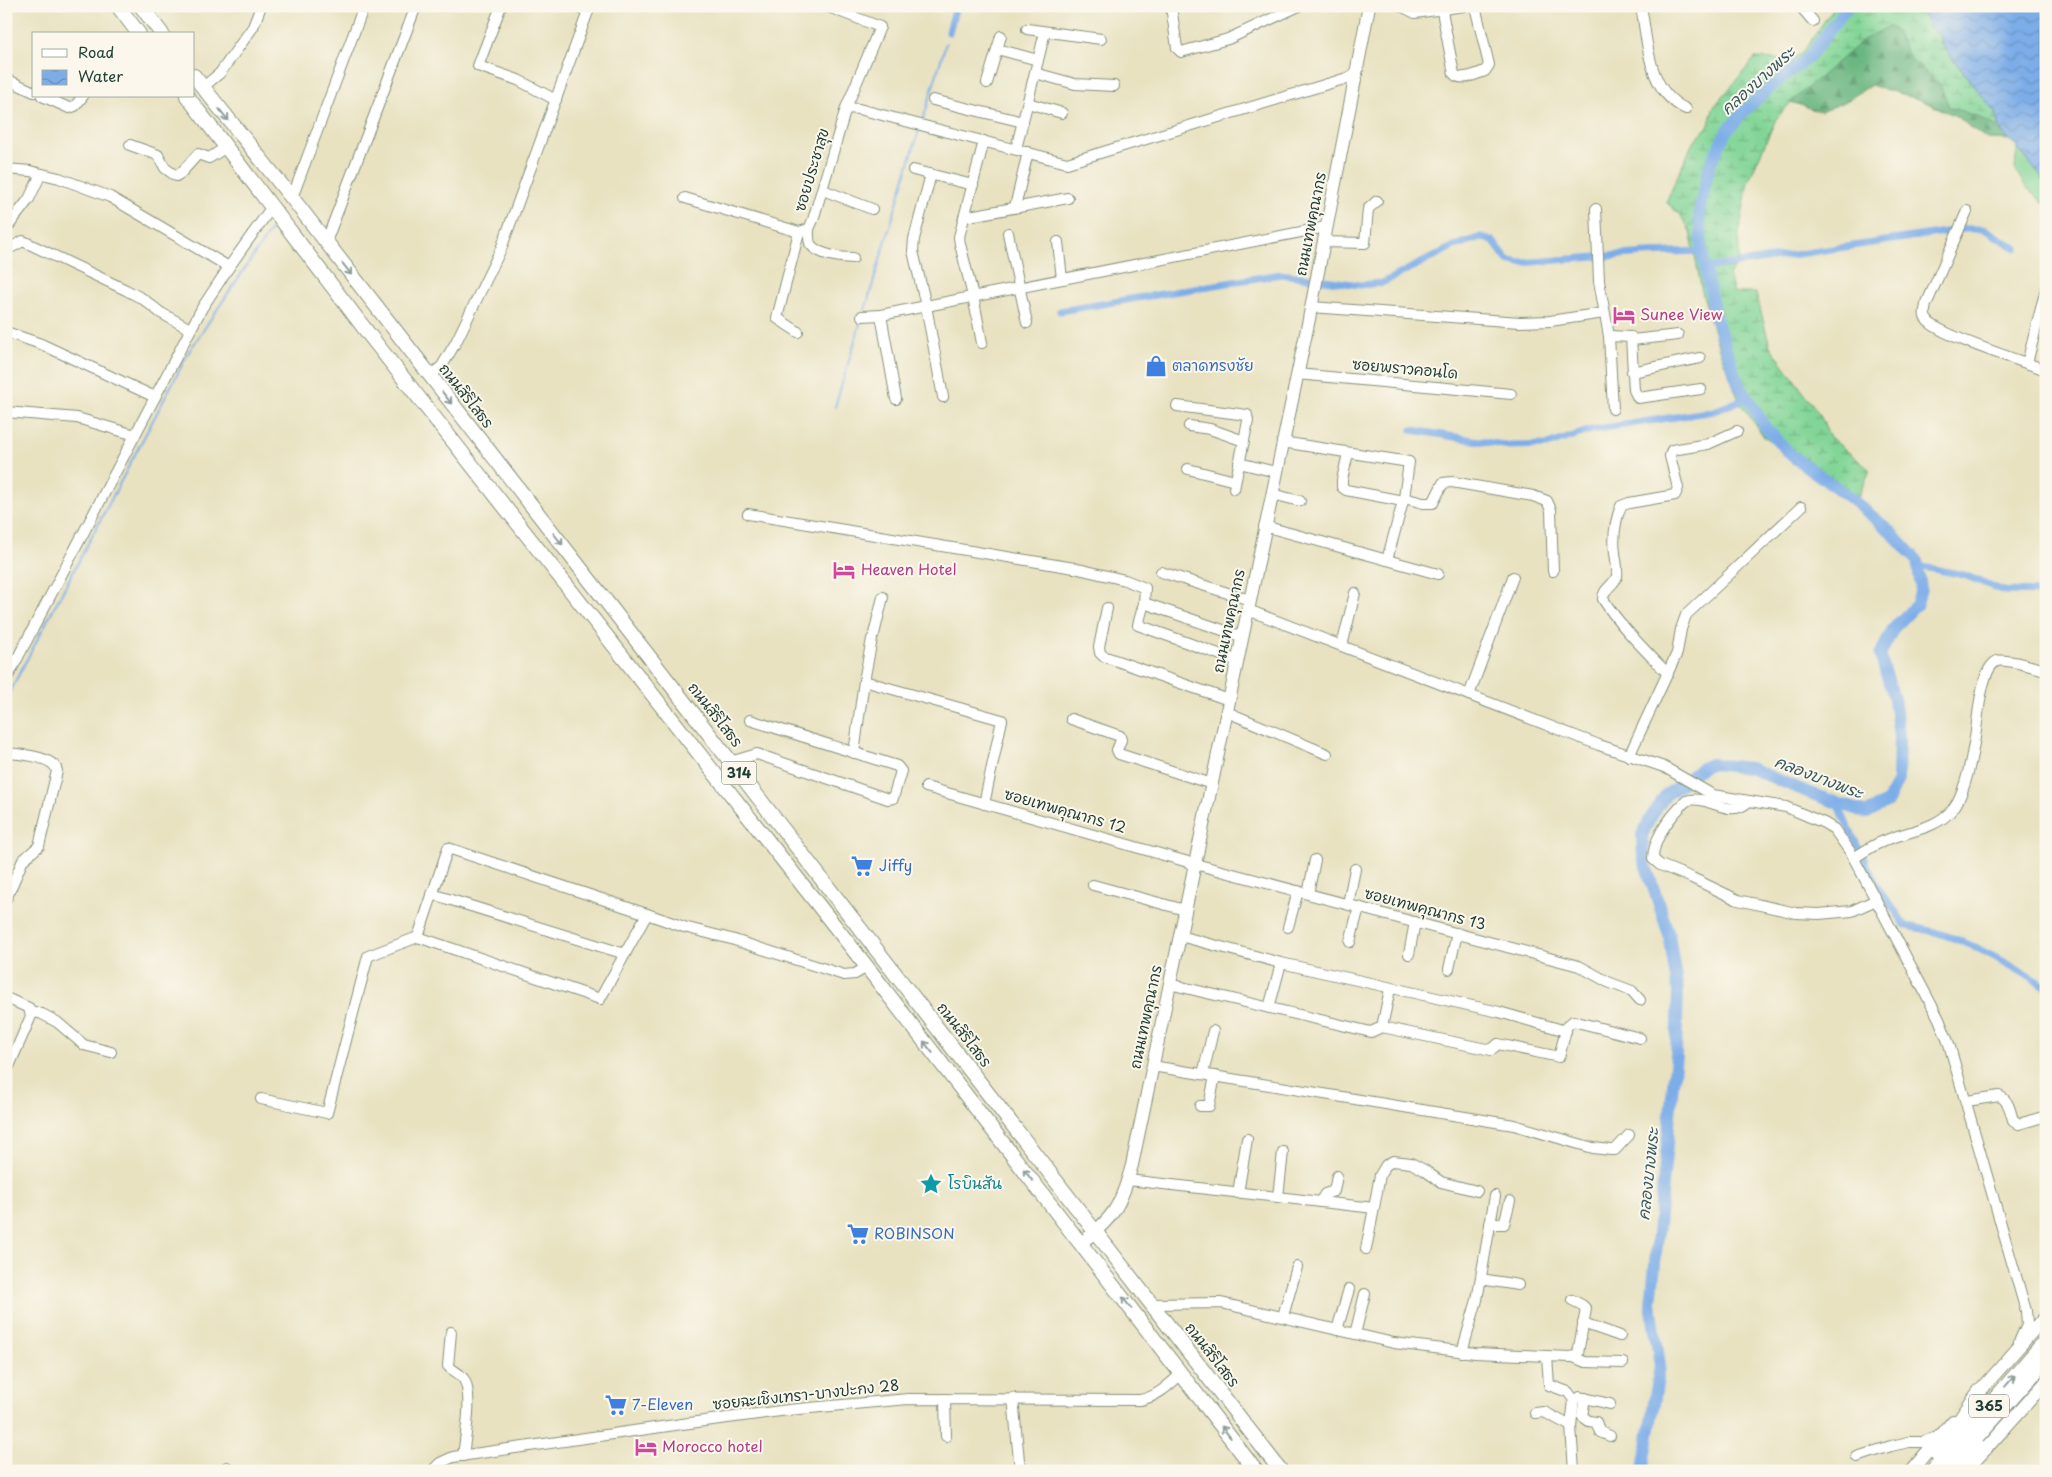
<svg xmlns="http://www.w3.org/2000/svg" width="2052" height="1477" font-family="'Playpen Sans','Playpen Sans Thai',sans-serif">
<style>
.forest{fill:url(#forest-firs);stroke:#447a5a}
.wetland{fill:url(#wetland-marsh);stroke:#508966}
.green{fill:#82d597;stroke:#508966}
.water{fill:url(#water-waves);stroke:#4e758e}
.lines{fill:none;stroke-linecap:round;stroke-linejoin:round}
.stream{stroke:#7dade8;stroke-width:2}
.canal{stroke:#7dade8;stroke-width:7}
.river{stroke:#7dade8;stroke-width:12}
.minor-casing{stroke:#84907a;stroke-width:12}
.major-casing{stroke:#84907a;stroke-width:14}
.highway-casing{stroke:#84907a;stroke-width:16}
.minor{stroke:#fff;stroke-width:10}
.major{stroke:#fff;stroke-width:12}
.highway{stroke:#fff;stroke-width:14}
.oneway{stroke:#8f9e9a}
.labels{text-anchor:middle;stroke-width:4;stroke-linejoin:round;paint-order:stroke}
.shield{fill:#fbf7ec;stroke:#61756b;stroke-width:1}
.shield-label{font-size:14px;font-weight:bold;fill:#1f3d34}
.street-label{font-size:15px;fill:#1f3d34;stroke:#fbf7ec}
.hotel-label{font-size:15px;fill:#b23c85;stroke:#fbf7ec;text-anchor:start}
.shop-label{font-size:15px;fill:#366cbe;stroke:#fbf7ec;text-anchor:start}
.culture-label{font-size:15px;fill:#0d838f;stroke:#fbf7ec;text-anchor:start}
.water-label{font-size:16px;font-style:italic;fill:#365961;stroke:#fbf7ec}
</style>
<defs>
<pattern id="forest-firs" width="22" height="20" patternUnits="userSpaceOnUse" patternTransform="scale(1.25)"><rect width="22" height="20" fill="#69b680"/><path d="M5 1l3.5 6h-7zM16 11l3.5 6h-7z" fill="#56956a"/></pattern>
<pattern id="wetland-marsh" width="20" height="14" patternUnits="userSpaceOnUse" patternTransform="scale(1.25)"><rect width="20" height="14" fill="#82d597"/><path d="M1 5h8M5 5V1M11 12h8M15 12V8" fill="none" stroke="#6aae7c"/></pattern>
<pattern id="water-waves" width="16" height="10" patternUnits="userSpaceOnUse" patternTransform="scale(1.25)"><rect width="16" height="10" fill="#7dade8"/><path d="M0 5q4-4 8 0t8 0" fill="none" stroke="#668ebd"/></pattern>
</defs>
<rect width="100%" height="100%" fill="#fbf7ec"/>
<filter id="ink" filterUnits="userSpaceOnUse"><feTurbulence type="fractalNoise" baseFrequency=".02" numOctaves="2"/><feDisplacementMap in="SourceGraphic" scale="10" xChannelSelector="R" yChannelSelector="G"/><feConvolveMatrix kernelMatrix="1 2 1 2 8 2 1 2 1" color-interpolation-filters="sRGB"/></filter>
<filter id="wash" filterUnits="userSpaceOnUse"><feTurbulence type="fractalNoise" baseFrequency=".0096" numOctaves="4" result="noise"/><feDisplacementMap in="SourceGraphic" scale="20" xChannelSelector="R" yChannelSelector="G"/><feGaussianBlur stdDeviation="1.12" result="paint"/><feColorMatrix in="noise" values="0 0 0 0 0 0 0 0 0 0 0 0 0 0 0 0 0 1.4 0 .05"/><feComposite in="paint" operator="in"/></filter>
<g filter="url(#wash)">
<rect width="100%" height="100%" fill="#e8e2c1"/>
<!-- forest -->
<path class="forest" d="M1889 26 1896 32 1912 61 1940 84 1949 107C1972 115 1993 119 2008 140L1987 139 1954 115 1920 100 1871 85 1848 100 1821 112 1791 102 1863 40Z"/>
<!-- wetland -->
<path class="wetland" d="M1835 6H1919L1930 28 1941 36V44L1995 112 1999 128 1977 116 1949 107 1940 84 1912 61 1896 32 1889 26 1863 40 1791 102 1776 119 1748 182 1739 234V262L1729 275 1734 293H1756L1770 346 1820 415 1830 437 1870 470 1858 497 1791 451 1764 437 1740 403 1719 349 1702 292 1690 231 1680 215 1666 202 1693 142 1709 125 1713 108 1755 58 1791 60 1802 53Z"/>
<!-- green -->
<path class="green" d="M2017 147 2046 183V205L2025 186 2015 169Z"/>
<!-- water -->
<path class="water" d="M1919 6H2046V183L2017 147 2008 140 1999 128 1995 112 1941 44V36L1930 28Z"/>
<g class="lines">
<!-- stream -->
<g class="stream">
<path d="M923 120 946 43"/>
<path d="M865 310 919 130"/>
<path d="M835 407 861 321"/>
<path d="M6 699 190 350 272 228"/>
</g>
<!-- canal -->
<g class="canal">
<path d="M949 32 956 6"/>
<path d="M1706 268 1965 229H1984L2016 248"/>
<path d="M1060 311 1281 274 1360 285 1382 283 1454 246 1481 237 1493 241 1507 260 1520 263 1646 253 1703 251"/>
<path d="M1412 430 1510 446 1547 445 1591 430 1714 411 1747 398"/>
<path d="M1918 566 1964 575 2004 591 2046 592"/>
<path d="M1836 802 1878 888 1906 926C1959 933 2000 960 2046 986"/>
</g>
<!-- river -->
<path class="river" d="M1643 1471 1660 1366 1651 1303 1676 1055 1678 991 1669 935 1643 857 1642 835 1651 817 1665 796 1700 769 1710 764 1750 768 1812 794 1867 813 1888 801 1898 780 1899 736 1894 698 1880 655 1893 629 1917 604 1921 588 1917 560 1890 531 1848 496 1792 456 1766 428 1738 383 1716 319 1703 257 1699 212 1709 167 1726 132 1749 106 1783 77 1809 57 1848 6"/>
</g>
</g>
<g filter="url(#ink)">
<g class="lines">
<!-- minor casing -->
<g class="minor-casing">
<g id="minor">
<path d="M501 6 478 66 518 80 556 100"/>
<path d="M574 6 588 12"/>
<path d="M1171 6 1177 48 1181 52 1228 39 1299 6"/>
<path d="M1401 6 1415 13 1464 6"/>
<path d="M1441 6 1454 74C1461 82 1476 74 1485 71L1489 65 1475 6"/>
<path d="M1641 6C1648 43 1647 91 1686 109"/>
<path d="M1800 6 1813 21"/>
<path d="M1027 29 1101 39"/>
<path d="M997 49 1038 60"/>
<path d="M1035 73 1075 84 1114 86"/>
<path d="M6 79 34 92"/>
<path d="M987 83 1001 36"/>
<path d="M202 88 220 73 253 27 261 6"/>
<path d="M42 96 69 108 75 106 83 96"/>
<path d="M933 100 1023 122"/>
<path d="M1028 103 1062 113"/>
<path d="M846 108 859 109 1067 163 1357 75"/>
<path d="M130 145 158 155 165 168 176 176 181 173 198 154 209 158 225 148"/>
<path d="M1016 149 1045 32"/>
<path d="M6 169 30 171 59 178 110 197 229 267"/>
<path d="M913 170 973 185"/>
<path d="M931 174 914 239 913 251 926 306 943 397"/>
<path d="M823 190 872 209"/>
<path d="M292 198 364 6"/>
<path d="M685 198 799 232 809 229 813 220 846 108 880 27 826 6"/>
<path d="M1015 207 1028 152"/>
<path d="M1596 209 1599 281 1609 336 1613 409"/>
<path d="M1967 211 1926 305C1925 310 1923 316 1927 320 1937 335 2025 362 2046 370"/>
<path d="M964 217 1068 198"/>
<path d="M6 229 29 199 41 174"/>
<path d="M809 229C809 234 808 241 811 245 819 255 841 258 853 258"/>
<path d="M1008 233 1027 323"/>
<path d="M326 242 416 6"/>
<path d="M1058 242 1062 279"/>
<path d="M1323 242 1365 243 1368 209 1377 201"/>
<path d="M12 247 23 241 126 290 143 299 161 313 190 329"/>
<path d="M1311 307 1520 322 1550 321 1604 313"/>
<path d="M881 315 896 399"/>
<path d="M862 316 881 315 1326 227"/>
<path d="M6 332 41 344 155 397"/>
<path d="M798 332 777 318 799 232"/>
<path d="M1609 336 1631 337 1634 390 1638 398 1701 389"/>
<path d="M1632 340 1678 335"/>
<path d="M982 343 973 296 960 244 959 237 984 141"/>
<path d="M2027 363 2046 289"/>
<path d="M1632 372 1700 358"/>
<path d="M1297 374 1511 394"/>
<path d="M430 376 442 366 456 342 501 249 590 6"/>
<path d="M1177 406 1247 415 1248 421 1234 489"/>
<path d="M6 412 77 418 135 435 202 308 229 267 271 208"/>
<path d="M1189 426 1210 429 1244 441"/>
<path d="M1282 442 1409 462 1404 498 1387 560"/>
<path d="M1348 453 1342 480V487L1346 490 1403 501"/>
<path d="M1239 463 1276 472"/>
<path d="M1188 469 1235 481"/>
<path d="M1272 494 1300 501"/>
<path d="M1404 498 1423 503H1433L1443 483 1452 482 1533 496 1547 501 1551 510 1553 571"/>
<path d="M748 514 1074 568 1125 580 1145 588 1144 603 1138 625 1238 661"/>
<path d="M1264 526 1438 574"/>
<path d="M1161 572 1250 600"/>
<path d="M1144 603 1243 637"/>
<path d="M1107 608 1099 647 1100 653 1103 656 1229 700"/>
<path d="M1248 610 1599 745 1664 767 1713 795 1786 807 1824 823 1834 829 1851 853 1939 1019 1949 1044 2026 1311 2027 1324 2019 1342"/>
<path d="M874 634 883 597"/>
<path d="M1342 646 1355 593"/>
<path d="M1668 674C1647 652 1619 625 1603 599 1603 588 1614 586 1617 576 1618 568 1616 561 1615 553 1613 537 1615 521 1621 506L1629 503 1675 495 1678 488 1670 456 1672 450 1708 444 1737 431"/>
<path d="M6 680 135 435"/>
<path d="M864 681 1002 720 984 804"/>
<path d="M1469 695 1513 577"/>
<path d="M1227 712 1327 754"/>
<path d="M1071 719 1120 736 1121 740 1117 750 1119 754 1212 784"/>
<path d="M6 753C19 754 54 756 57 771L39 846 23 860 6 899"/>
<path d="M854 753 864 681 872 639"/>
<path d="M1629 756 1677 653 1681 629 1686 615 1801 507"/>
<path d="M730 762 757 754 888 799 893 798 901 771 897 766 750 720"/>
<path d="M926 787 1195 864 1579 966 1608 982 1632 991 1640 1000"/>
<path d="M1749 801C1729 821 1709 793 1686 801 1672 815 1653 837 1653 859L1660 865 1690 877 1738 900 1796 913 1819 914 1852 911 1876 900"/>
<path d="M1854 858C1863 852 1873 845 1884 841 1907 831 1936 829 1952 810 1965 795 1972 756 1975 737 1978 721 1980 669 1997 661 2006 658 2036 668 2046 670"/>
<path d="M1093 885 1185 910"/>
<path d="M432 894 625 954"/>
<path d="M1308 894 1315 860"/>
<path d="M1348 904 1355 869"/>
<path d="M1288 927 1298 891"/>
<path d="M1180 936 1281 963 1499 1012 1566 1031"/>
<path d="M418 937 448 848 647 914"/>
<path d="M1350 942 1359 907"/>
<path d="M1409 954 1415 922"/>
<path d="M1449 969 1457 933"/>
<path d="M1169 984 1371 1032 1382 1027 1491 1050 1498 1044 1559 1057 1567 1026 1573 1021 1640 1038"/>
<path d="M6 998 29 1008 31 1016 6 1073"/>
<path d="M1269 1008 1281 963"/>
<path d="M31 1011 42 1014 57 1022 84 1045 111 1052"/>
<path d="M1382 1027 1390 989"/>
<path d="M1152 1066 1514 1125 1593 1148 1611 1150H1615L1629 1135"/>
<path d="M1203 1074 1213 1031"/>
<path d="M261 1099 327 1113 368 956 418 937 600 999 647 914 684 927 731 939 844 975 855 974 867 967"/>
<path d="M1967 1101 1999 1096C2009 1100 2010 1111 2013 1120L2019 1124 2046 1116"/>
<path d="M1200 1106H1209L1215 1076"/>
<path d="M1128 1180 1374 1208 1380 1175 1386 1165 1393 1161 1411 1163 1424 1170 1441 1182 1477 1191"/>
<path d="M1238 1193 1247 1139"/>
<path d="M1278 1197 1283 1152"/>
<path d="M1320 1202 1325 1194 1334 1191 1337 1176"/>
<path d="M1490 1224H1504L1510 1201"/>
<path d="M1366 1249 1374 1208"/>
<path d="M1481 1279 1518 1285"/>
<path d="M1153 1304 1221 1303 1394 1343 1475 1353 1570 1357 1575 1356 1578 1353 1586 1309 1582 1305 1572 1300"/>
<path d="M1283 1316 1297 1267"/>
<path d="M1583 1323 1620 1336"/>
<path d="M1337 1330 1349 1289"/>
<path d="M451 1332 448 1366C452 1370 459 1373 463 1378 474 1393 465 1438 463 1456"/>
<path d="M1355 1334 1365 1294"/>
<path d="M1462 1352 1477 1300 1495 1196"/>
<path d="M1547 1356 1549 1385 1568 1392 1574 1400 1571 1426 1574 1471"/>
<path d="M1573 1357 1585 1362 1623 1363"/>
<path d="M1580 1397 1610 1404"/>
<path d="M1013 1398 1020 1471"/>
<path d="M1585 1398 1582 1416 1589 1421 1596 1422 1600 1432 1610 1436"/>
<path d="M945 1399 946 1436"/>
<path d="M1535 1413 1544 1412 1571 1426"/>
<path d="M1857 1457 1891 1446 1909 1442H1923L1940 1434"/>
<path d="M226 1471 227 1467"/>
<path d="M432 1471 440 1463 453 1457 682 1424 788 1410 908 1399 1140 1400C1157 1397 1169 1385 1181 1374"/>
</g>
</g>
<!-- major casing -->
<g class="major-casing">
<g id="major">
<path d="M1081 1243C1114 1218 1121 1205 1132 1165L1309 319 1369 6"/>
<path d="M1973 1399 2046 1316"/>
<path d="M1974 1462 2046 1382"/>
<path d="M1911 1471 1953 1421"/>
</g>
</g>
<!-- highway casing -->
<g class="highway-casing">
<g id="highway">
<path d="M118 6 139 34"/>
<path d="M141 6 162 34"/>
<path d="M194 76 292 198 588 578 1281 1471"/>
<path d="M187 96 371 337 867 967 1256 1471"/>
<path d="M1937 1454 1980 1391"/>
<path d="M1932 1471 2046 1340"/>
<path d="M1947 1471 2046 1360"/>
<path d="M1961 1471 1979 1448"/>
</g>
</g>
<!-- minor -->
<use href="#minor" class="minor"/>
<!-- major -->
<use href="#major" class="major"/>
<!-- highway -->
<use href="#highway" class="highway"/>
</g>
<!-- one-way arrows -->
<defs><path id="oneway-shaft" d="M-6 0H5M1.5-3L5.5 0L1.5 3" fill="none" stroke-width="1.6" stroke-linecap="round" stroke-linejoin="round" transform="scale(1.25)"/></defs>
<g class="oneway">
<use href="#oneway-shaft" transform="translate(224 115) rotate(51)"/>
<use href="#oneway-shaft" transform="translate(347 269) rotate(52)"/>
<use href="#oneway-shaft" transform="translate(447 398) rotate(52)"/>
<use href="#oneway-shaft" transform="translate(558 539) rotate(51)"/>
<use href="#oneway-shaft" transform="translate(928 1047) rotate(-128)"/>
<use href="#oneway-shaft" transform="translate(1028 1175) rotate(-128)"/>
<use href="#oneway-shaft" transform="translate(1127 1303) rotate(-128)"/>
<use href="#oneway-shaft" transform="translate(2010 1381) rotate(-49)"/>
<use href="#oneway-shaft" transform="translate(1226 1432) rotate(-128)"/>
</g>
</g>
<!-- icons -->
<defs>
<g id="hotel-bare" transform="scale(1.725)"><path d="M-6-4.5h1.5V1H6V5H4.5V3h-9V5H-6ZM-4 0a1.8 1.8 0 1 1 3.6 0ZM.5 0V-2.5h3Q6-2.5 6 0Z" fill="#d1479c" stroke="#fbf7ec" stroke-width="2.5" paint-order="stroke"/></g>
<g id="shop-bare" transform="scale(1.725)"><path d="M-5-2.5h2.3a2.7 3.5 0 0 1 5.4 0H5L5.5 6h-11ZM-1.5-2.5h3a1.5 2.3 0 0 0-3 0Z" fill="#3f7fe0" stroke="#fbf7ec" stroke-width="2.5" paint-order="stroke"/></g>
<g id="supermarket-bare" transform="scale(1.725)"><path d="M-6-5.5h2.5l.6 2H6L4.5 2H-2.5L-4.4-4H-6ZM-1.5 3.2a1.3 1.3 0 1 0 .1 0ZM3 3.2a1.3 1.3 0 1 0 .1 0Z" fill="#3f7fe0" stroke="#fbf7ec" stroke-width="2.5" paint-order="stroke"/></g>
<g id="sight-bare" transform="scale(1.725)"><path d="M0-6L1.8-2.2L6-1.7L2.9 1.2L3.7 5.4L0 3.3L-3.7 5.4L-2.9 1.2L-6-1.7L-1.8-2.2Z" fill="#0f9aa8" stroke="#fbf7ec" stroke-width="2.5" paint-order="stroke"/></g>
</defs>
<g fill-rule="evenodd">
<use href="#hotel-bare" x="1624" y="315"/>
<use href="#shop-bare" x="1156" y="366"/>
<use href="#hotel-bare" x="844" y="570"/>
<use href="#supermarket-bare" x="862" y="866"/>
<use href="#sight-bare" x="931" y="1184"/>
<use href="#supermarket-bare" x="858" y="1234"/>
<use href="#supermarket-bare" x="616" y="1405"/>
<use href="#hotel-bare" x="646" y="1447"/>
</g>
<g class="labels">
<!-- shield labels -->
<g class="shield">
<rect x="721.5" y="761.5" width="35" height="23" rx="4"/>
<rect x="1969" y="1394.5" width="40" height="23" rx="4"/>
</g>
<g class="shield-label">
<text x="739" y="778">314</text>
<text x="1989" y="1411">365</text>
</g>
<!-- street labels -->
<g class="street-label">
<text transform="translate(812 170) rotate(-73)" y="5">ซอยประชาสุข</text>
<text transform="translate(1311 224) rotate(-79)" y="5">ถนนเทพคุณากร</text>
<text transform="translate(1405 369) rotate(5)" y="5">ซอยพราวคอนโด</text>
<text transform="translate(466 396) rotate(52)" y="5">ถนนสิริโสธร</text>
<text transform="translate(1229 621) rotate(-78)" y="5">ถนนเทพคุณากร</text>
<text transform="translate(715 715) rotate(52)" y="5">ถนนสิริโสธร</text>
<text transform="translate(1065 811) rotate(16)" y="5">ซอยเทพคุณากร 12</text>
<text transform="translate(1425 909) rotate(15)" y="5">ซอยเทพคุณากร 13</text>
<text transform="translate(1146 1017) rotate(-78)" y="5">ถนนเทพคุณากร</text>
<text transform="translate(964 1035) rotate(52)" y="5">ถนนสิริโสธร</text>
<text transform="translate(1212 1355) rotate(52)" y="5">ถนนสิริโสธร</text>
<text transform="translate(806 1395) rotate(-6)" y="5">ซอยฉะเชิงเทรา-บางปะกง 28</text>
</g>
<!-- hotel labels -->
<g class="hotel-label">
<text x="1640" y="320">Sunee View</text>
<text x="861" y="575">Heaven Hotel</text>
<text x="662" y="1452">Morocco hotel</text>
</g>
<!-- shop labels -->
<g class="shop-label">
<text x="1172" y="371">ตลาดทรงชัย</text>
<text x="879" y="871">Jiffy</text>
<text x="874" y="1239">ROBINSON</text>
<text x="632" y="1410">7-Eleven</text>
</g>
<!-- culture labels -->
<g class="culture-label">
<text x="948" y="1189">โรบินสัน</text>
</g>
<!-- water labels -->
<g class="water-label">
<text transform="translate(1758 80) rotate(-42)" y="6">คลองบางพระ</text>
<text transform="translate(1819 777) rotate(21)" y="6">คลองบางพระ</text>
<text transform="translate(1648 1174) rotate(-84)" y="6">คลองบางพระ</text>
</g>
</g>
<!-- margin -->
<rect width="2052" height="1477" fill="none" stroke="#fbf7ec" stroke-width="25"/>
<!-- legend -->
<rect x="32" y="32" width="162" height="65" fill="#fbf7ec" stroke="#a3ada2"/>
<rect x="42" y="49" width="25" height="8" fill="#ffffff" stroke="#a3ada2"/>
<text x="78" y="58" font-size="15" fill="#1f3d34">Road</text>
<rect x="42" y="70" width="25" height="15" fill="url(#water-waves)" stroke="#a3ada2"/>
<text x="78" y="82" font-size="15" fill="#1f3d34">Water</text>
</svg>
